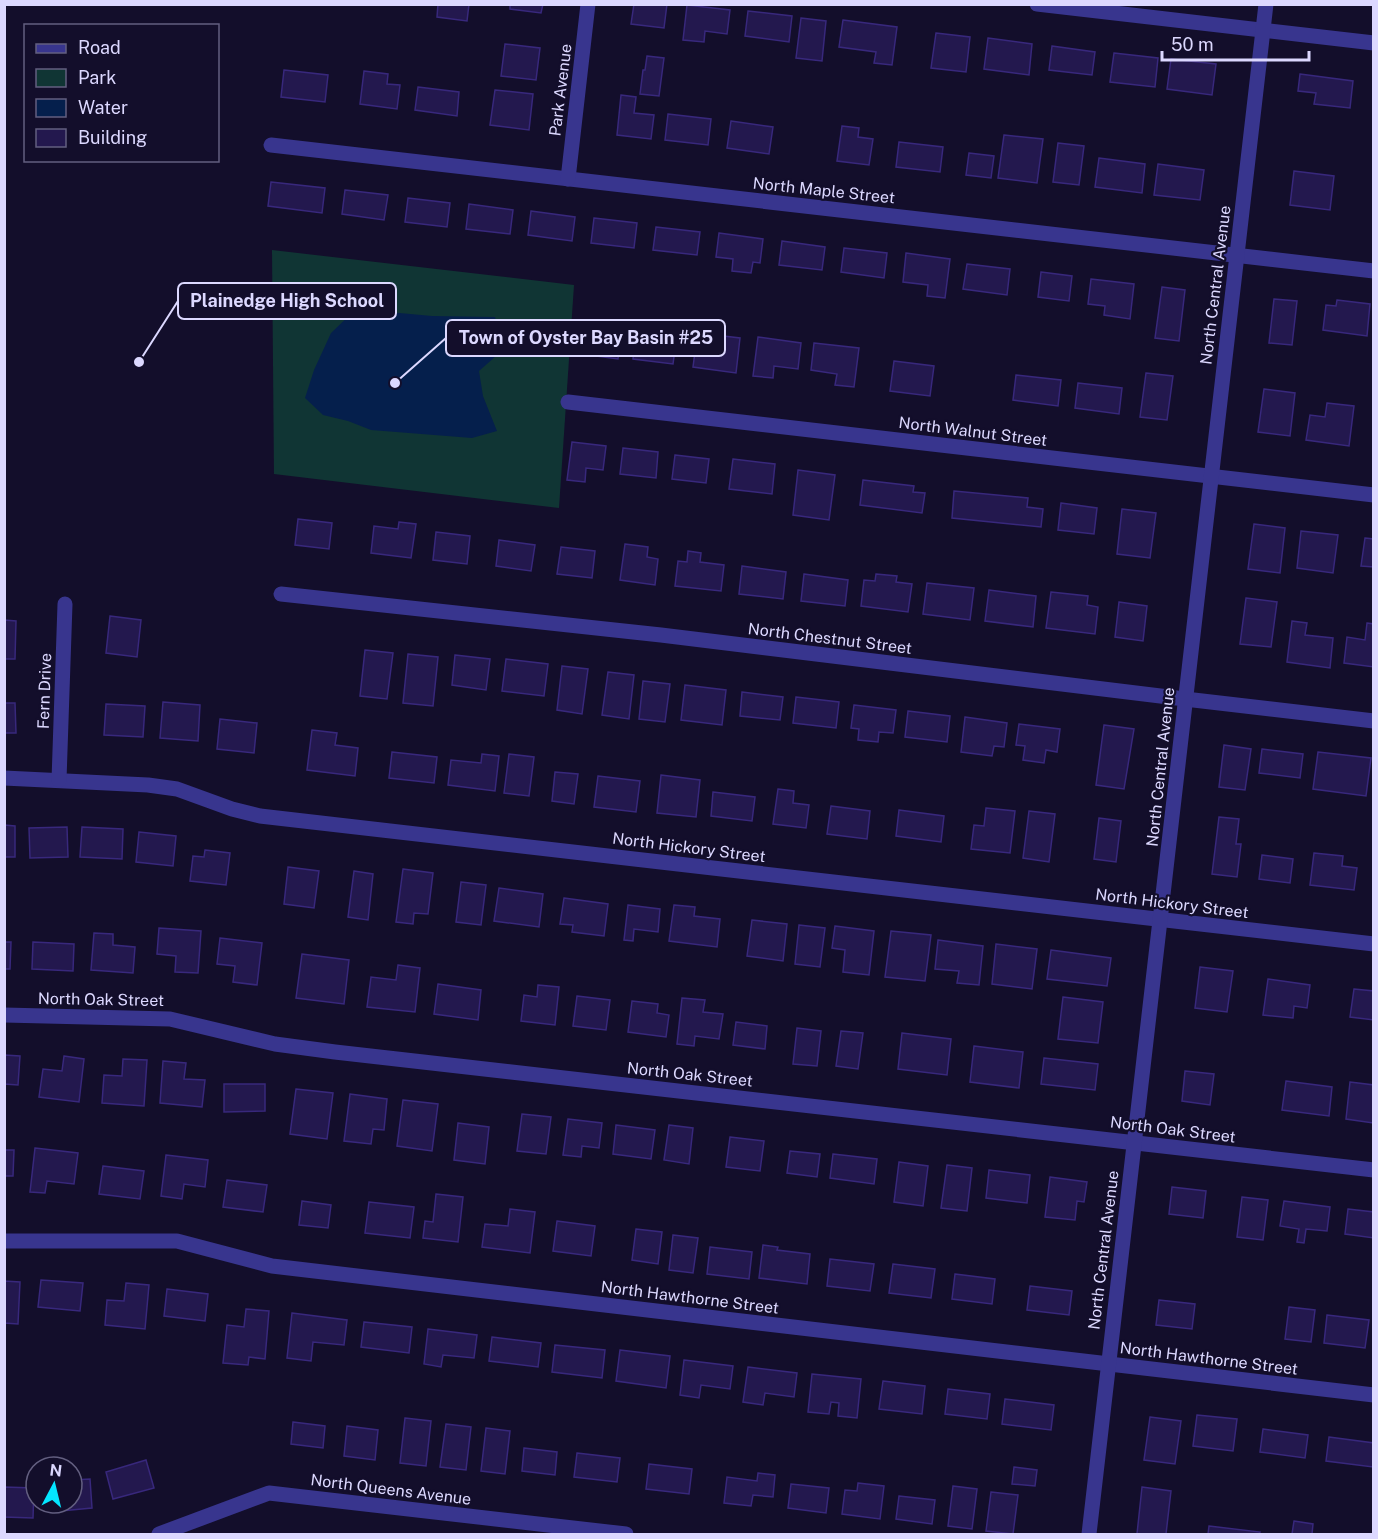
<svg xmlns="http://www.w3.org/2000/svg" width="1378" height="1539" font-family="'Public Sans',sans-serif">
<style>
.green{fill:#103534}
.water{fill:#051f4c}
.building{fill:#23184e;stroke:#38287c;stroke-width:1.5}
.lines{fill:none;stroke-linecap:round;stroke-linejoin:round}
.street{stroke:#38358e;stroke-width:15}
.labels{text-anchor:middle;stroke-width:4.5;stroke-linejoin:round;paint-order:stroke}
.street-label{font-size:16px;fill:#dcd8ff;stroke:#130e2b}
.leader{fill:none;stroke:#dcd8ff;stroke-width:2}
.callout-dot{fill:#dcd8ff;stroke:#130e2b;stroke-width:2}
.callout{fill:#130e2b;stroke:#dcd8ff;stroke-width:2}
.callout-label{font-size:18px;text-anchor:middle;font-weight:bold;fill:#dcd8ff}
</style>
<rect width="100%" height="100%" fill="#130e2b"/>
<!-- green -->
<path class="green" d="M272 250 574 285 559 508 274 474Z"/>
<!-- water -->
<path class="water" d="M356 309 432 316 495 317 504 349 479 371 483 396 497 431 472 438 371 430 348 421 323 415 305 398 314 370 331 333Z"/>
<!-- building -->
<g class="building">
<path d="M438 4H469L467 21 437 17Z"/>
<path d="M510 4H543L541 13 510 9Z"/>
<path d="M634 4H667L664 28 631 24Z"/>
<path d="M687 5 730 10 727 34 705 31 704 42 683 40Z"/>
<path d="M748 11 792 16 789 42 745 36Z"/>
<path d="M801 18 826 21 822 61 796 58Z"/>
<path d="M843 20 897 27 892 65 874 63 876 52 839 47Z"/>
<path d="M936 33 970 37 966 72 931 68Z"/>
<path d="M988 38 1032 44 1029 75 984 69Z"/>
<path d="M505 44 540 48 536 80 501 76Z"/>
<path d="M1052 46 1095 52 1092 75 1049 70Z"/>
<path d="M1114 53 1158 58 1155 87 1110 82Z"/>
<path d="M647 56 664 58 659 96 640 94 643 70H645Z"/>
<path d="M1171 59 1216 64 1212 95 1167 89Z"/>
<path d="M284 70 328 75 325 102 281 97Z"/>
<path d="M364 71 388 74 387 84 400 85 397 109 360 104Z"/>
<path d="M1300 74 1353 81 1350 108 1314 104 1316 93 1298 91Z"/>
<path d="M418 87 459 92 457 116 415 110Z"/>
<path d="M495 90 533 94 529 130 490 125Z"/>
<path d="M621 95 636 97 634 113 654 115 651 139 617 135Z"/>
<path d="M668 114 711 119 708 145 665 140Z"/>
<path d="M731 121 773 127 769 154 727 148Z"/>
<path d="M842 126 859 128 858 137 873 139 869 165 837 161Z"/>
<path d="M1004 135 1043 139 1037 183 998 178Z"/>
<path d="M899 142 943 147 940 172 896 167Z"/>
<path d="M1058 143 1084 146 1079 185 1053 182Z"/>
<path d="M969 153 994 156 991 178 966 175Z"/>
<path d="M1099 158 1145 164 1142 193 1095 187Z"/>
<path d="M1158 164 1204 170 1200 200 1154 195Z"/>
<path d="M1294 171 1334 176 1330 210 1290 205Z"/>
<path d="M271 182 325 188 322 213 268 206Z"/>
<path d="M345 190 388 195 384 220 342 214Z"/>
<path d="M408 198 450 203 447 227 405 222Z"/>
<path d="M469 204 513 210 510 234 466 229Z"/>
<path d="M531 211 575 217 572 241 528 235Z"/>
<path d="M594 218 637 223 634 248 591 243Z"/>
<path d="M656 227 700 232 697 255 653 250Z"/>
<path d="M719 233 763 239 760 263 753 262 751 273 732 271 733 259 716 257Z"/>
<path d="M782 241 825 247 822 270 779 265Z"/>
<path d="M844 248 887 253 884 278 841 272Z"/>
<path d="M906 253 950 259 945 298 927 296 928 285 903 282Z"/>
<path d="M967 264 1010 269 1007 295 963 289Z"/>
<path d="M1041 272 1072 276 1069 301 1038 297Z"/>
<path d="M1091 279 1134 284 1130 319 1104 315 1105 306 1088 304Z"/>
<path d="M1162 287 1185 290 1179 341 1155 338Z"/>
<path d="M1274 299 1297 301 1292 345 1269 343Z"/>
<path d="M1337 300 1370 304 1367 336 1323 330 1326 305 1336 306Z"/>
<path d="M588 320 623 324 618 359 574 353 576 336 586 337Z"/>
<path d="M715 335 740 338 736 373 693 367 696 344 713 346Z"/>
<path d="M635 337 676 342 673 364 633 359Z"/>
<path d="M758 337 801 343 798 369 774 366 773 378 753 376Z"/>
<path d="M814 343 859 348 854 387 835 385 837 374 811 370Z"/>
<path d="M894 361 934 366 930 396 890 391Z"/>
<path d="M1146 373 1173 376 1167 420 1140 417Z"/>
<path d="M1016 375 1061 380 1058 406 1013 400Z"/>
<path d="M1078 383 1122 388 1119 414 1075 408Z"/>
<path d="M1264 389 1295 393 1290 436 1258 432Z"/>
<path d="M1327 403 1354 406 1349 446 1306 440 1310 415 1325 417Z"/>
<path d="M572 442 606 446 603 470 586 468 585 482 567 480Z"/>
<path d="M623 448 658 452 656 478 620 474Z"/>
<path d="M675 455 709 459 706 483 672 479Z"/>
<path d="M733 459 775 464 772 494 729 489Z"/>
<path d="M798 470 835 475 829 520 793 515Z"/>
<path d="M863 480 914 486 913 492 925 493 922 513 860 505Z"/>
<path d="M954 491 1028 498 1027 507 1043 509 1041 527 952 518Z"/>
<path d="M1061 503 1097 508 1094 534 1058 530Z"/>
<path d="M1122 509 1156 513 1150 558 1117 554Z"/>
<path d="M298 519 332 523 329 549 295 545Z"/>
<path d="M399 522 416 524 411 558 371 553 374 526 398 529Z"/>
<path d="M1254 524 1285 528 1280 573 1248 569Z"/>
<path d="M1301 531 1338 535 1333 573 1297 568Z"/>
<path d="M436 532 470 536 467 564 433 560Z"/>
<path d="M1365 538 1374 539V567L1361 566Z"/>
<path d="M499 540 535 545 531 571 496 566Z"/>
<path d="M625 544 648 547 647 557 658 559 655 585 620 580Z"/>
<path d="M561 547 595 551 592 578 557 574Z"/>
<path d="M688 551 701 553 700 562 724 565 721 591 675 586 678 561 687 562Z"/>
<path d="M742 566 786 572 783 599 739 594Z"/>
<path d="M804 574 848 580 845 606 801 601Z"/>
<path d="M876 574 897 576 896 582 912 584 908 612 861 606 864 580 875 581Z"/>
<path d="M927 583 974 588 970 620 923 614Z"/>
<path d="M989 590 1036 596 1033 627 985 621Z"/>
<path d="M1051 592 1088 596 1087 605 1098 607 1095 634 1046 628Z"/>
<path d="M1246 598 1277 602 1271 647 1240 644Z"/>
<path d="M1119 602 1147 606 1143 641 1115 637Z"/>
<path d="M110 616 141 620 137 657 106 653Z"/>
<path d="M4 620 16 621 15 659H4Z"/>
<path d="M1292 621 1307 623 1305 635 1333 638 1330 668 1287 662Z"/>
<path d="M1367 623 1374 624V667L1344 663 1347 637 1365 640Z"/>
<path d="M365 650 393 653 387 699 360 696Z"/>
<path d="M408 654 438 657 433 706 403 703Z"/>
<path d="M455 655 490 659 486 690 452 685Z"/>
<path d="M506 659 548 664 544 696 502 691Z"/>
<path d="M562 666 588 669 582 714 557 710Z"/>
<path d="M608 672 634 675 629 719 602 715Z"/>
<path d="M643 681 670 684 665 722 639 719Z"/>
<path d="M685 685 726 690 722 725 681 720Z"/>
<path d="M742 692 783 697 780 720 740 716Z"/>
<path d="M796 697 839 702 836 728 793 723Z"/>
<path d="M163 702 200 705 198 741 160 738Z"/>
<path d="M4 703H15L16 733H4Z"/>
<path d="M106 704 145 706 143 737 104 735Z"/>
<path d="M854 705 896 710 893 733 879 732 878 742 858 740 859 729 851 728Z"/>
<path d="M908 711 950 716 947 742 905 737Z"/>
<path d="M965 717 1007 723 1004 747 994 746 992 756 961 752Z"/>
<path d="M220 719 257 723 254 753 217 749Z"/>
<path d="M1019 724 1060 729 1057 752 1046 750 1044 763 1023 760 1025 746 1016 745Z"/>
<path d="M1104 725 1134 729 1124 789 1096 785Z"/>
<path d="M312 730 337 733 335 745 358 748 355 776 307 770Z"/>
<path d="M1224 745 1251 749 1245 790 1219 787Z"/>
<path d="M1262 749 1303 754 1300 778 1259 773Z"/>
<path d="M392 752 437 757 434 783 389 778Z"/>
<path d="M1318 752 1371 758 1366 796 1313 789Z"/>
<path d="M482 754 499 756 495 791 448 785 451 760 481 763Z"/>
<path d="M509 754 534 757 529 796 504 793Z"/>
<path d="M555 772 578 774 574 804 552 801Z"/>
<path d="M661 775 700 780 696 817 657 813Z"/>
<path d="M598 776 640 781 636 812 594 807Z"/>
<path d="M778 789 794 791 793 803 809 805 806 828 773 824Z"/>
<path d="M713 792 755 797 752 821 711 816Z"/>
<path d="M831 806 870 811 867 839 827 834Z"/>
<path d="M986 808 1015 811 1010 853 971 849 974 825 984 826Z"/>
<path d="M899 810 944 816 941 842 896 836Z"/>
<path d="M1029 811 1055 814 1049 862 1023 858Z"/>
<path d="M1219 817 1239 819 1236 844H1241L1237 877 1212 874Z"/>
<path d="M1099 818 1121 821 1116 862 1094 859Z"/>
<path d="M4 825 15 826V857H4Z"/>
<path d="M67 827 68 857 30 858 29 828Z"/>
<path d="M82 827 123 829 122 859 80 857Z"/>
<path d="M139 832 176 836 173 866 136 862Z"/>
<path d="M205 850 230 853 226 885 190 881 193 856 204 857Z"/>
<path d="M1314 853 1343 856 1342 866 1357 868 1354 890 1310 885Z"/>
<path d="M1262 855 1293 859 1290 883 1259 879Z"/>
<path d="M288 867 319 871 314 908 284 904Z"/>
<path d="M403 869 433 873 428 914 414 913 413 924 396 922Z"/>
<path d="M354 871 373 874 368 920 348 917Z"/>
<path d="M461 882 486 885 481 925 456 922Z"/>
<path d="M499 888 543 894 539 927 494 921Z"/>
<path d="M564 898 608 904 604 936 572 932 573 925 560 924Z"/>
<path d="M628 905 660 909 658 932 634 929 633 941 624 940Z"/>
<path d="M674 905 695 907 694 916 720 919 717 947 669 941Z"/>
<path d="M752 920 787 924 783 961 747 956Z"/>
<path d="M799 925 825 928 820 967 795 964Z"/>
<path d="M835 926 874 931 869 975 843 972 845 950 832 948Z"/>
<path d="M159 928 201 931 198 973 175 972 176 956 157 954Z"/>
<path d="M891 931 931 935 925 981 885 977Z"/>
<path d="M94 933 113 934V945L135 947 133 973 91 970Z"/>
<path d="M220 938 262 943 257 985 233 982 235 966 217 964Z"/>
<path d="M938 940 983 946 979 985 957 983 959 971 935 969Z"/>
<path d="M4 942H11L10 969H4Z"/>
<path d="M33 942 74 944 73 971 32 969Z"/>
<path d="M996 944 1037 949 1032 989 992 984Z"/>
<path d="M1051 950 1111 958 1107 986 1047 979Z"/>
<path d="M302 954 349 960 344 1004 296 998Z"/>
<path d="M398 965 420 968 415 1012 367 1007 371 977 396 980Z"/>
<path d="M1200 967 1233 971 1227 1012 1195 1008Z"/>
<path d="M1268 979 1310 985 1307 1008 1294 1006 1293 1018 1263 1015Z"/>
<path d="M438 984 481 990 478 1020 434 1014Z"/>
<path d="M538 985 559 987 555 1025 521 1021 524 995 537 997Z"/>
<path d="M1354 989 1374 991V1020L1350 1017Z"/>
<path d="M577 996 610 1000 606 1030 573 1026Z"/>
<path d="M1063 997 1103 1002 1098 1043 1058 1039Z"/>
<path d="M682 998 705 1000 703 1012 723 1014 719 1039 695 1036 694 1046 677 1044Z"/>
<path d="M632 1001 658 1004 657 1013 669 1015 666 1037 628 1032Z"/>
<path d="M736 1022 767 1026 765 1049 733 1045Z"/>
<path d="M797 1028 821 1031 817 1066 793 1064Z"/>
<path d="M841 1031 863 1033 858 1069 836 1066Z"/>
<path d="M902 1033 951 1039 947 1075 898 1069Z"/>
<path d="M974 1046 1023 1052 1019 1088 970 1082Z"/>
<path d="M4 1055 20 1056 18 1085 4 1084Z"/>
<path d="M64 1056 84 1059 79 1102 39 1097 43 1069 62 1071Z"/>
<path d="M1044 1058 1098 1064 1095 1090 1041 1084Z"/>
<path d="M123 1059 147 1060 144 1106 102 1103 104 1075 122 1076Z"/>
<path d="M163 1061 186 1063 184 1079 205 1080 202 1107 160 1103Z"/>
<path d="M1185 1071 1214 1074 1210 1105 1182 1101Z"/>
<path d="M1286 1081 1332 1087 1329 1116 1282 1110Z"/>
<path d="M1350 1082 1374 1085 1373 1123 1346 1119Z"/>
<path d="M224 1084H265V1111L224 1112Z"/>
<path d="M296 1089 333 1093 327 1139 290 1134Z"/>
<path d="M350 1094 387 1099 384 1130 373 1129 371 1144 344 1141Z"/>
<path d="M403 1100 438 1104 432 1151 397 1146Z"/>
<path d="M522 1114 551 1117 546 1154 517 1151Z"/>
<path d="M568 1119 602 1123 599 1148 582 1146 581 1157 563 1155Z"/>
<path d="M458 1123 489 1127 485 1164 454 1160Z"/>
<path d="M616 1125 655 1130 651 1159 613 1154Z"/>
<path d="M669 1125 693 1128 689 1164 664 1160Z"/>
<path d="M730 1137 764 1141 760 1171 726 1167Z"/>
<path d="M35 1148 78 1153 74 1184 47 1181 45 1193 30 1192Z"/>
<path d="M4 1150H14L13 1176H4Z"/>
<path d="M790 1151 820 1154 817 1177 787 1173Z"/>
<path d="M833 1154 877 1159 874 1184 830 1178Z"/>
<path d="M166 1155 208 1160 205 1187 184 1184 182 1199 161 1196Z"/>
<path d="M899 1162 928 1166 923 1206 894 1202Z"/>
<path d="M947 1165 972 1168 967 1211 941 1208Z"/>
<path d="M103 1166 144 1171 140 1199 99 1194Z"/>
<path d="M989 1170 1030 1175 1027 1203 986 1198Z"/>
<path d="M1050 1177 1087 1182 1084 1202 1077 1201 1075 1220 1045 1217Z"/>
<path d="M227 1180 267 1185 263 1212 223 1207Z"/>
<path d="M1172 1187 1206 1191 1203 1218 1169 1214Z"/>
<path d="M436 1194 463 1197 458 1242 423 1238 425 1221 433 1222Z"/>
<path d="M1242 1197 1268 1200 1263 1240 1237 1237Z"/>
<path d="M302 1201 331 1205 328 1228 299 1225Z"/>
<path d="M1284 1201 1330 1207 1327 1231 1306 1229 1304 1243 1297 1242 1299 1229 1280 1226Z"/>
<path d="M369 1202 414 1207 410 1238 365 1233Z"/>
<path d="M510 1209 535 1212 530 1253 482 1247 485 1224 508 1226Z"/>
<path d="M1348 1209 1374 1212V1238L1345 1234Z"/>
<path d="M557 1221 595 1226 591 1256 553 1251Z"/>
<path d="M636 1229 662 1232 658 1264 632 1260Z"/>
<path d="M673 1235 698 1238 693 1273 669 1270Z"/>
<path d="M763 1245 778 1247 777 1250 810 1254 807 1284 759 1278Z"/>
<path d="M710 1247 752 1252 749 1279 707 1274Z"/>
<path d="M830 1259 874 1264 870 1291 827 1286Z"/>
<path d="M893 1264 935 1269 931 1298 889 1293Z"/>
<path d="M955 1274 995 1279 992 1304 952 1299Z"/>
<path d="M41 1280 83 1283 80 1311 38 1307Z"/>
<path d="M4 1281 20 1282 18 1324 4 1323Z"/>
<path d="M126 1283 149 1285 145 1329 105 1325 107 1300 124 1301Z"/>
<path d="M1030 1286 1072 1291 1069 1315 1027 1310Z"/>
<path d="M167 1289 208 1294 205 1321 164 1316Z"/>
<path d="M1159 1300 1195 1304 1192 1329 1156 1325Z"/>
<path d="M1289 1307 1315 1310 1311 1342 1285 1339Z"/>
<path d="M246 1309 269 1311 265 1359 249 1357 248 1365 223 1363 227 1325 244 1327Z"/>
<path d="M292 1313 347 1320 344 1345 313 1342 311 1361 287 1358Z"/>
<path d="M1327 1315 1369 1320 1365 1348 1324 1343Z"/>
<path d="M364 1322 412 1327 409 1353 361 1347Z"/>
<path d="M428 1329 477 1335 474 1358 443 1355 441 1367 424 1364Z"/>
<path d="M492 1337 541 1343 538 1367 489 1361Z"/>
<path d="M555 1345 605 1350 602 1378 552 1372Z"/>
<path d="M620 1350 670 1356 666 1388 616 1381Z"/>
<path d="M684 1360 733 1366 730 1389 701 1385 699 1398 680 1395Z"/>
<path d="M748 1367 797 1373 794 1397 765 1393 763 1405 743 1402Z"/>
<path d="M812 1374 861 1379 857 1418 838 1416 839 1403 831 1402 829 1414 808 1412Z"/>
<path d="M883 1381 925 1386 922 1414 879 1409Z"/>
<path d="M948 1389 990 1394 987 1419 945 1414Z"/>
<path d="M1005 1399 1054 1405 1051 1430 1002 1424Z"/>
<path d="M1197 1415 1237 1419 1233 1451 1193 1446Z"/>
<path d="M1150 1417 1181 1421 1175 1464 1144 1460Z"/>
<path d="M405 1418 431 1421 426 1466 400 1463Z"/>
<path d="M293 1422 325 1426 323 1448 291 1444Z"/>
<path d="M446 1424 471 1427 466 1470 440 1467Z"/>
<path d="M347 1426 378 1430 375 1460 344 1456Z"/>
<path d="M486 1428 510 1431 505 1474 481 1471Z"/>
<path d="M1263 1429 1308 1435 1305 1458 1260 1452Z"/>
<path d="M1329 1437 1374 1443 1373 1467 1326 1461Z"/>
<path d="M524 1448 557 1452 555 1475 522 1471Z"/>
<path d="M577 1453 620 1458 617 1482 574 1477Z"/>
<path d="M146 1460 154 1488 113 1499 106 1472Z"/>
<path d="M649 1464 692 1469 689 1494 646 1489Z"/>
<path d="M1014 1467 1037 1470 1035 1486 1012 1484Z"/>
<path d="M758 1473 775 1475 773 1497 753 1495 751 1506 724 1503 727 1477 757 1481Z"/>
<path d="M90 1479 92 1508 50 1512 49 1503H72V1480Z"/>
<path d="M858 1483 884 1486 880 1519 842 1514 845 1490 857 1491Z"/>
<path d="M791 1484 829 1488 826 1513 788 1508Z"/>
<path d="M953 1486 977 1489 972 1529 948 1526Z"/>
<path d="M4 1487 34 1488 33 1518 4 1517Z"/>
<path d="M1142 1487 1171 1491 1166 1534H1137Z"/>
<path d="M991 1492 1018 1495 1013 1534 986 1531Z"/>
<path d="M899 1496 935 1500 932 1524 896 1519Z"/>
<path d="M1294 1521 1313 1524 1312 1534H1292Z"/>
<path d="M1209 1526 1260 1532 1259 1534H1208Z"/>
</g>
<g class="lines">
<!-- street -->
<g class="street">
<path d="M1037 4 1374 43"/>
<path d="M271 145 1374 271"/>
<path d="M568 179 588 4"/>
<path d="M568 402 1374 495"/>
<path d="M281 594 661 635 1185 699 1374 721"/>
<path d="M4 778 148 785 177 789 232 809 260 816 1374 944"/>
<path d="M59 780 65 604"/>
<path d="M4 1015 170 1019 275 1044 335 1052 1374 1170"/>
<path d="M4 1241H177L272 1266 1374 1395"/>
<path d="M159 1534 269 1493 626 1534"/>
<path d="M1089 1534 1266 4"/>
</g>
</g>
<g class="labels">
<!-- street labels -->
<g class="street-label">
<text transform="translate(560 90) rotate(-83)" y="6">Park Avenue</text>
<text transform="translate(824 190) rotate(6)" y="6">North Maple Street</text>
<text transform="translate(1215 285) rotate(-83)" y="6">North Central Avenue</text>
<text transform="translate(973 431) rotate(7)" y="6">North Walnut Street</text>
<text transform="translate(830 638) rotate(7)" y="6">North Chestnut Street</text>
<text transform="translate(44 691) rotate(-88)" y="6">Fern Drive</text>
<text transform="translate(1160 767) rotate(-84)" y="6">North Central Avenue</text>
<text transform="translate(689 847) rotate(7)" y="6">North Hickory Street</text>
<text transform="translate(1172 903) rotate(7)" y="6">North Hickory Street</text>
<text transform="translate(101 999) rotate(1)" y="6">North Oak Street</text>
<text transform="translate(690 1074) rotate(6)" y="6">North Oak Street</text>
<text transform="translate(1173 1129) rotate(7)" y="6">North Oak Street</text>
<text transform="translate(1103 1250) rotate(-83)" y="6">North Central Avenue</text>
<text transform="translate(690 1297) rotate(7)" y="6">North Hawthorne Street</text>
<text transform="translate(1209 1358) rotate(7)" y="6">North Hawthorne Street</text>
<text transform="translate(391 1489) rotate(7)" y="6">North Queens Avenue</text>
</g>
</g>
<!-- callouts -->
<path class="leader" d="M139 362L178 301M395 383L446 338"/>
<g class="callout-dot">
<circle cx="139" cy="362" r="6"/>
<circle cx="395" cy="383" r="6"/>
</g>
<g class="callout">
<rect x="178" y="283" width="218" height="36" rx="6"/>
<rect x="446" y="320" width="279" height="36" rx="6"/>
</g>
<g class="callout-label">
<text x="287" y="307">Plainedge High School</text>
<text x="586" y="344">Town of Oyster Bay Basin #25</text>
</g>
<!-- border -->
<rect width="1378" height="1539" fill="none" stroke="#dcd8ff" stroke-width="12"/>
<!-- legend -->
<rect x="24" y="24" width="195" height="138" fill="#130e2b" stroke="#635f80" stroke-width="1.5"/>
<rect x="36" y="44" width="30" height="9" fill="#38358e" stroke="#635f80" stroke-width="1.5"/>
<text x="78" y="54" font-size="18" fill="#dcd8ff">Road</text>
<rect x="36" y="69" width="30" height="18" fill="#103534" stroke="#635f80" stroke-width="1.5"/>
<text x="78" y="84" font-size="18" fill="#dcd8ff">Park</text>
<rect x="36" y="99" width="30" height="18" fill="#051f4c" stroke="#635f80" stroke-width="1.5"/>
<text x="78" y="114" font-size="18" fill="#dcd8ff">Water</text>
<rect x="36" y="129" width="30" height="18" fill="#23184e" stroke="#635f80" stroke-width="1.5"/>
<text x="78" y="144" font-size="18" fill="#dcd8ff">Building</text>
<!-- north arrow -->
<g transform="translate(54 1485) rotate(7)"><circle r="28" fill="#130e2b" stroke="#635f80" stroke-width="1.5"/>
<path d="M0-4.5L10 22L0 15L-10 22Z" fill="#04e6ff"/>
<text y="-9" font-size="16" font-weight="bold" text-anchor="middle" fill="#dcd8ff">N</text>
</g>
<!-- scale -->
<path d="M1162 51v9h147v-9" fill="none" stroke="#dcd8ff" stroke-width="3"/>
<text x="1171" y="51" font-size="18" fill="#dcd8ff" stroke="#130e2b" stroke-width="4.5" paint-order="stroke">50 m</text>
</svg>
